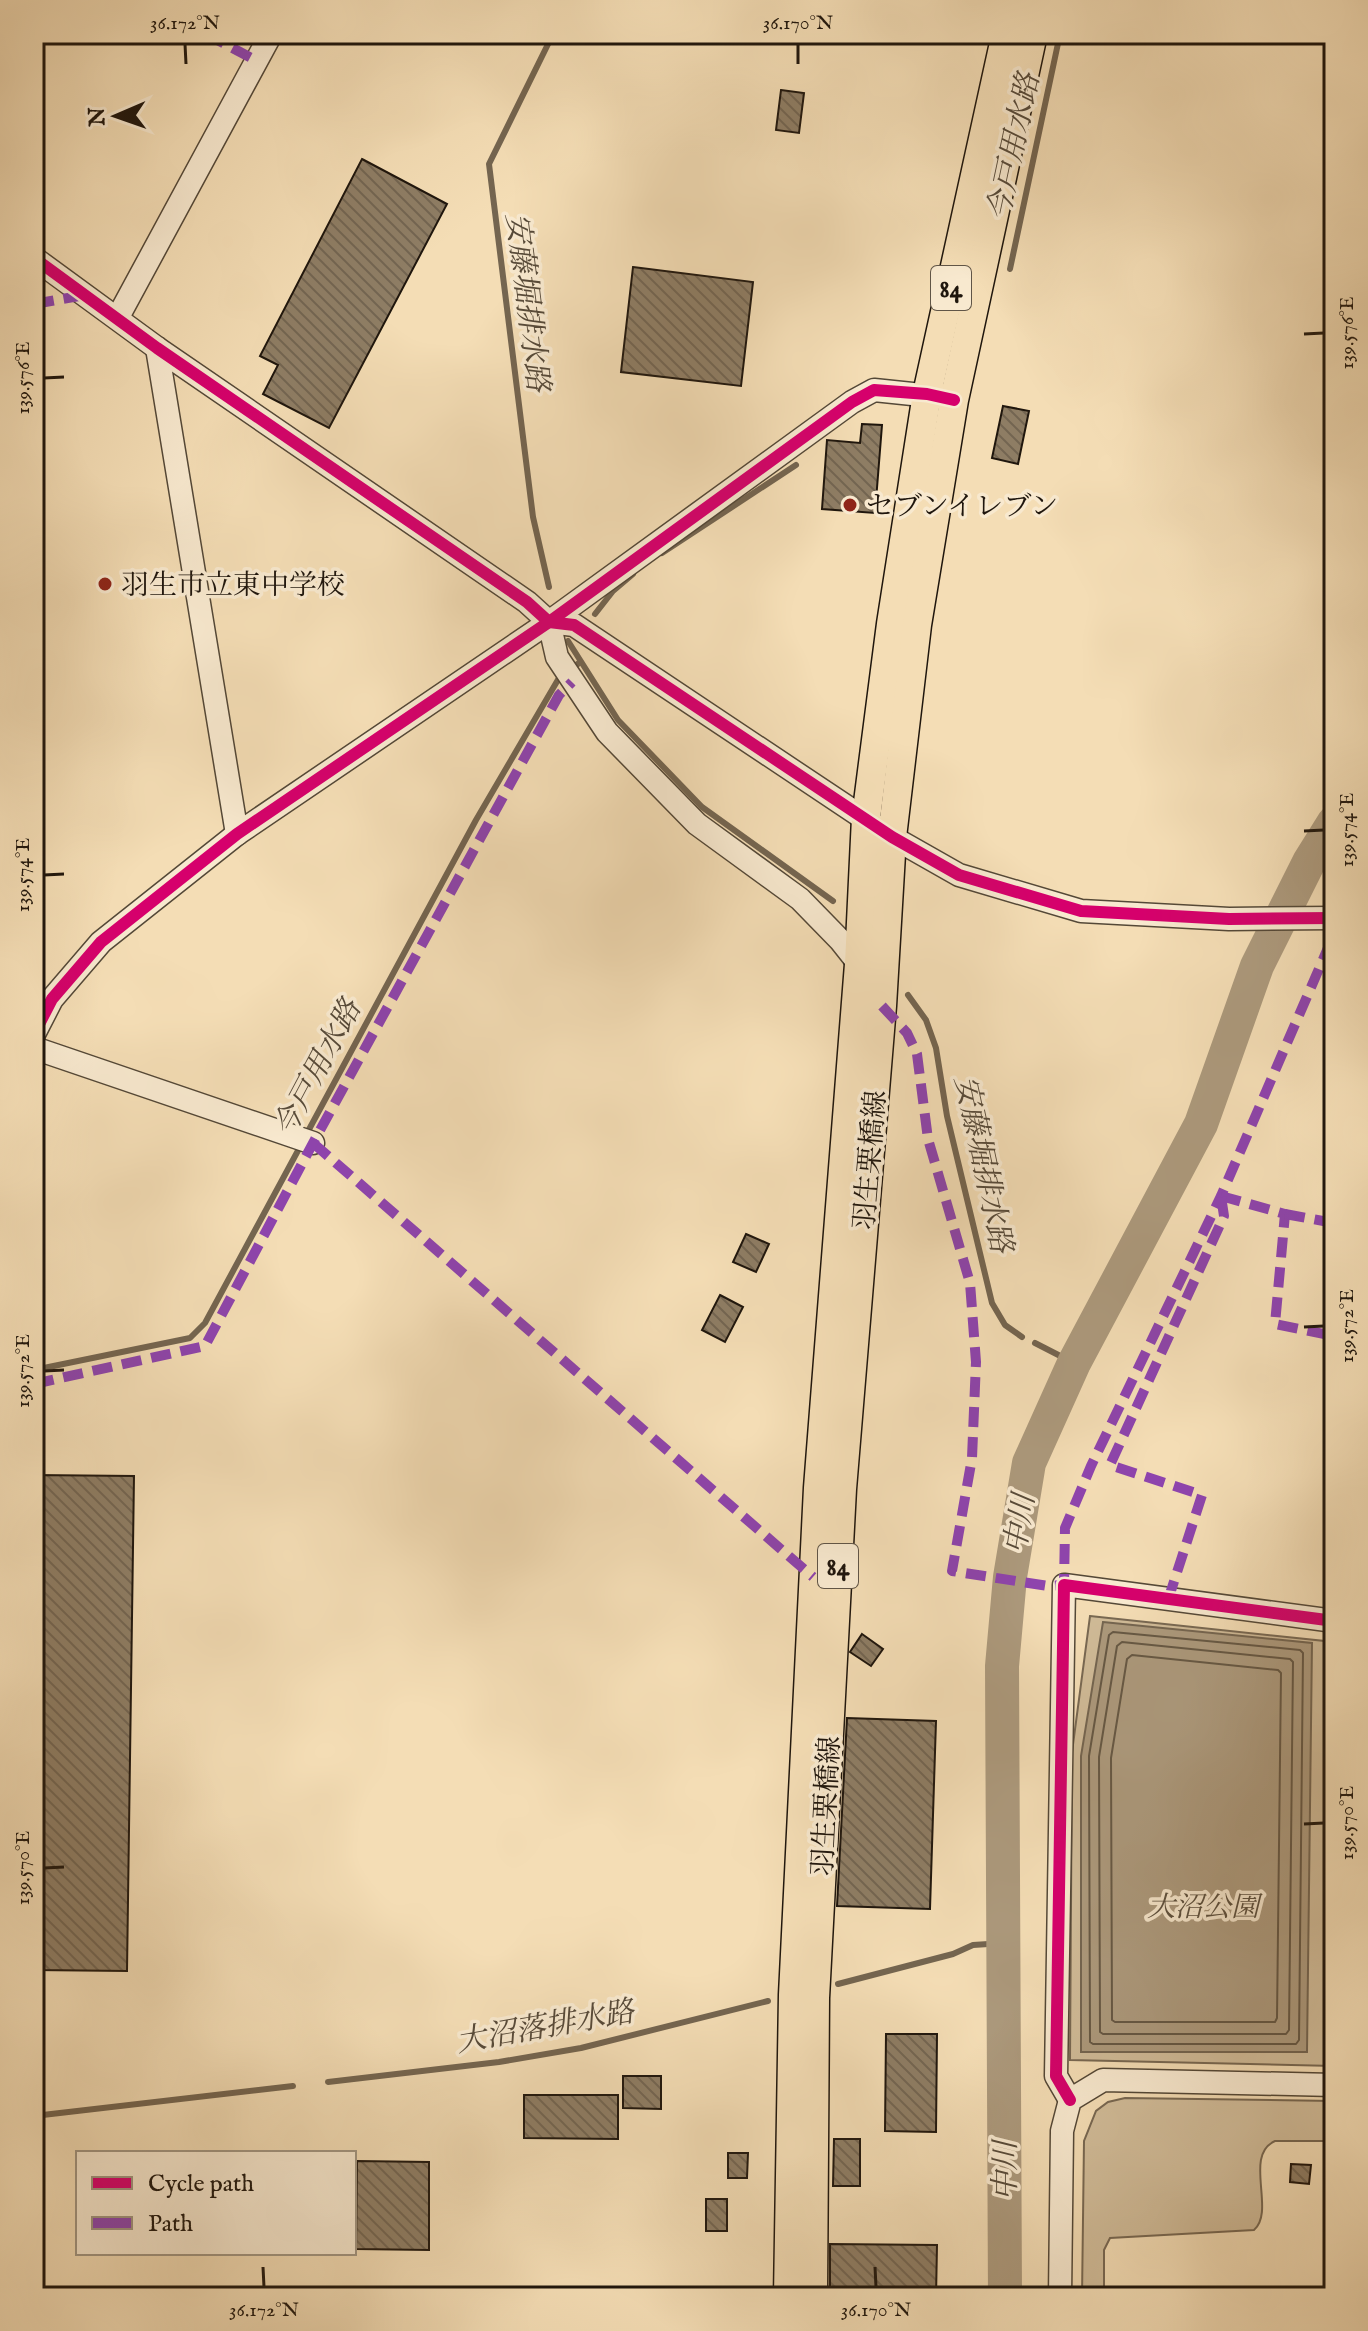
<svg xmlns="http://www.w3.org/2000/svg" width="1368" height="2331" font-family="'IM FELL English','Noto Serif JP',serif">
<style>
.green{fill:#d0bb98;stroke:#786852;stroke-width:2}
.water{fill:#ac997c;stroke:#746550;stroke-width:2}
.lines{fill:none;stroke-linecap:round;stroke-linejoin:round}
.shore{stroke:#665844;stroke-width:2}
.stream{stroke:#746550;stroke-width:6}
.river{stroke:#ac997c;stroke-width:34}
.building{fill:url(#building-back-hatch);stroke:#1f160d;stroke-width:2}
.minor-casing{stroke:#544837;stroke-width:25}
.major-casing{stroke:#1f160d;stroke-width:31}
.minor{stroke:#f8e9cf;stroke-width:22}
.major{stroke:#f4ddb5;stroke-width:28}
.quiet{stroke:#8e44ad;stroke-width:10;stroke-dasharray:20 10;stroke-linecap:butt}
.cycleway-casing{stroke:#f8e9cf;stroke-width:17}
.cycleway{stroke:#d6006c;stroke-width:12}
.ticks{fill:none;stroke:#1f160d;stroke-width:3}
.poi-dot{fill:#8f2418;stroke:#f8e9cf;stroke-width:3}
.labels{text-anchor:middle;stroke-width:7;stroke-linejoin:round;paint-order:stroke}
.shield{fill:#f8e9cf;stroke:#605547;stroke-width:2}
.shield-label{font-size:26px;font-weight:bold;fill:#1f160d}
.poi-label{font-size:28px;fill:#1f160d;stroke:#f8e9cf;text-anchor:start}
.street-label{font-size:28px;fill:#1f160d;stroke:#f8e9cf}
.park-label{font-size:28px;font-style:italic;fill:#5d503e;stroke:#f8e9cf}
.water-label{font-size:30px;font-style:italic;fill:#574a39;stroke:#f8e9cf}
.neatline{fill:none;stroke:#1f160d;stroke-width:3}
.ticks-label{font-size:20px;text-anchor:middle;fill:#1f160d}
</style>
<defs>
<pattern id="building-back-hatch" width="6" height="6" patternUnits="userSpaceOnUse" patternTransform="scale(2)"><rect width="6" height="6" fill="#8e7d64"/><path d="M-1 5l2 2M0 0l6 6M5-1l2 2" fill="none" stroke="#736551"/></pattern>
</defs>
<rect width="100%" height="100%" fill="#f4ddb5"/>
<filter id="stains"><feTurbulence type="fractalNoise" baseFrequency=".0025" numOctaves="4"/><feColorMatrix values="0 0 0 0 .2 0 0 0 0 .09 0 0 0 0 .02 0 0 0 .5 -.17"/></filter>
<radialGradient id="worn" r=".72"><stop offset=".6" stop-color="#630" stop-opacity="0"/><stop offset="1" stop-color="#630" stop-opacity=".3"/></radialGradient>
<!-- green -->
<g class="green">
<path d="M1090 1616 1334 1642V2066L1070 2060 1072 1752Z"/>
<path d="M1125 2098 1334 2101V2141H1275C1243 2155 1276 2211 1254 2230L1110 2238 1104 2250V2297H1082L1084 2141 1096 2111 1108 2102Z"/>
</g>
<!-- water -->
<path class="water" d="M1103 1622 1312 1643 1307 2052H1081V1756Z"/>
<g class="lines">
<!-- shore -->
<g class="shore">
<path d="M1113 1632 1300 1650 1303 1653 1299 2040 1296 2044H1093L1090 2042 1089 1756 1109 1635Z"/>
<path d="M1122 1642 1290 1659 1293 1662 1289 2030 1286 2034H1103L1100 2032 1099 1757 1117 1646Z"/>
<path d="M1132 1655 1278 1670 1281 1673 1277 2018 1275 2022H1115L1112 2020 1111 1758 1127 1659Z"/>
</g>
<!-- stream -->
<g class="stream">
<path d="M1010 269 1060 34"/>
<path d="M662 553 796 465"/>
<path d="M549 587 533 517 489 164 553 34"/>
<path d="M595 614 613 591 633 574"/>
<path d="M568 641 618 720 702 807 833 901"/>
<path d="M908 995 926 1020 936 1048 947 1116 992 1303 1005 1325 1022 1337"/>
<path d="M306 1135 476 820 559 678 579 663"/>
<path d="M1035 1343 1074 1363"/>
<path d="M34 1370 190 1338 205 1323 301 1145"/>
<path d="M838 1984 953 1954 973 1945 1004 1943"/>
<path d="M328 2082 499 2062 581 2048 768 2001"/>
<path d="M34 2116 293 2086"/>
</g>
<!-- river -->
<path class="river" d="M1005 2297 1002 1666 1010 1577 1029 1463 1074 1363 1201 1124 1257 966 1309 862 1334 822"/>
</g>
<!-- building -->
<g class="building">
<path d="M781 90 804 93 799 133 776 130Z"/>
<path d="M362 159 447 204 329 428 263 394 278 365 260 356Z"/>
<path d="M633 267 753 282 741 386 621 372Z"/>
<path d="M1003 406 1029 411 1018 464 992 458Z"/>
<path d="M862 424 882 425 875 513 822 509 827 440 860 443Z"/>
<path d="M746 1234 769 1244 756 1272 733 1262Z"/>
<path d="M720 1295 743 1307 725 1342 702 1330Z"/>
<path d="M34 1475 134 1476 127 1971 34 1970Z"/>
<path d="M862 1634 883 1649 871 1666 850 1652Z"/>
<path d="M847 1718 936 1721 930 1909 837 1906Z"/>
<path d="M886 2034H937L936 2132 885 2131Z"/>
<path d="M623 2076H661V2109L623 2108Z"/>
<path d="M524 2095H618V2139L524 2138Z"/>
<path d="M834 2139H860V2186H833Z"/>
<path d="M728 2153H748L747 2178H728Z"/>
<path d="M357 2161 429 2162V2250L356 2249Z"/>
<path d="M1291 2164 1311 2165 1309 2184 1290 2182Z"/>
<rect x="706" y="2199" width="21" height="32"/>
<path d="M830 2244 937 2245 936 2297H830Z"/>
</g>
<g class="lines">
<!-- minor casing -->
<g class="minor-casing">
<g id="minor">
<path d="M34 258 157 348 527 602 549 622 557 657 607 732 697 824 800 899 840 940 859 964"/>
<path d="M118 317 271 34"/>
<path d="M157 348 237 834"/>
<path d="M549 622 574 625 892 837 959 875 1081 911 1229 919 1334 918"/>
<path d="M34 1034 52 999 101 942 237 834 549 622 852 402 874 390 941 397"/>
<path d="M34 1048 313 1143"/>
<path d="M1070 2100 1056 2076 1064 1585 1334 1621"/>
<path d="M1060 2297 1062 2131 1070 2100 1103 2080 1334 2085"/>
</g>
</g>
<!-- major casing -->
<g class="major-casing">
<g id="major">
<path d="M788 2297 793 1995 818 1488 859 964 866 818 891 624 927 394 1006 34"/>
<path d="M813 2297 815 1998 842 1489 882 1006 892 837 917 625 954 400 1033 34"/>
</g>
</g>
<!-- minor -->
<use href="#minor" class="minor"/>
<!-- major -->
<use href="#major" class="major"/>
<!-- quiet -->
<g class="quiet">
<path d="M206 34 257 61"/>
<path d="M34 304 85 295"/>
<path d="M882 1006 907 1033 917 1054 928 1139 970 1283 976 1362 972 1458 952 1571 1048 1586 1064 1585 1065 1528 1091 1466 1221 1196 1334 934"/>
<path d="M313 1143 813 1577"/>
<path d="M1221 1196 1285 1214 1275 1324 1334 1336"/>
<path d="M1285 1214 1334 1223"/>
<path d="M34 1384 205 1346 313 1143 559 695 572 682"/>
<path d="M1168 1600 1202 1495 1110 1465 1224 1216 1221 1196"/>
</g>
<!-- cycleway casing -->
<g class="cycleway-casing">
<g id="cycleway">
<path d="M34 258 157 348 527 602 549 622 574 625 892 837 959 875 1081 911 1229 919 1334 918"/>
<path d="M34 1034 52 999 101 942 237 834 549 622 852 402 874 390 927 394 954 400"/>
<path d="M1070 2100 1056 2076 1064 1585 1334 1621"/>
</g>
</g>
<!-- cycleway -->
<use href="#cycleway" class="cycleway"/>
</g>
<!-- ticks -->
<path class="ticks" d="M185 44 186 64M798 44V64M1304 334 1324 333M44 378 64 377M1304 831 1324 830M44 875 64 874M1304 1327 1324 1326M44 1371 64 1370M1304 1824 1324 1823M44 1868 64 1867M263 2267 264 2287M875 2267 876 2287"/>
<!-- markers -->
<g class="poi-dot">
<circle cx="850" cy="505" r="8"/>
<circle cx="105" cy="584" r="8"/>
</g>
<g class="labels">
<!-- shield labels -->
<g class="shield">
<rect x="931" y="266" width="40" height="44" rx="6"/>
<rect x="818" y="1544" width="40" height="44" rx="6"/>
</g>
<g class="shield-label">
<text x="951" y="297">84</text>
<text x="838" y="1575">84</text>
</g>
<!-- poi labels -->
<g class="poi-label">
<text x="866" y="515">セブンイレブン</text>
<text x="121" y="594">羽生市立東中学校</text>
</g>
<!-- street labels -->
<g class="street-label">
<text transform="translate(869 1160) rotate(-85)" y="10">羽生栗橋線</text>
<text transform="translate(825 1806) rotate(-87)" y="10">羽生栗橋線</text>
</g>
<!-- park labels -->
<g class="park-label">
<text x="1203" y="1916">大沼公園</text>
</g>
<!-- water labels -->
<g class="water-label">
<text transform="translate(1013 147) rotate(-78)" y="10">今戸用水路</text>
<text transform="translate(528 302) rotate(83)" y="10">安藤堀排水路</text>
<text transform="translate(317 1068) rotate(-62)" y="10">今戸用水路</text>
<text transform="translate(984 1164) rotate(78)" y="10">安藤堀排水路</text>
<text transform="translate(1019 1524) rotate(-81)" y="10">中川</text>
<text transform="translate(545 2026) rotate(-10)" y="10">大沼落排水路</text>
<text transform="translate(1005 2171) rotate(-90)" y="10">中川</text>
</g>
</g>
<!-- margin -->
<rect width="1368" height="2331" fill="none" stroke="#f4ddb5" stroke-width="88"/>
<!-- legend -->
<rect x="76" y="2151" width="280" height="104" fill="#f8e9cf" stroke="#a19581" stroke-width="2"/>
<rect x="92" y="2177" width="40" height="12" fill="#d6006c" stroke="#a19581" stroke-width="2"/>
<text x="148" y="2191" font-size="24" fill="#1f160d">Cycle path</text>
<rect x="92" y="2217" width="40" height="12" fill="#8e44ad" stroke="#a19581" stroke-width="2"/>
<text x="148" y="2231" font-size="24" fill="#1f160d">Path</text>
<!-- north arrow -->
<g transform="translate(116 116) rotate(268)" stroke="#f8e9cf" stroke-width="6" paint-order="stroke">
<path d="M0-6L14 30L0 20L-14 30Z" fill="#1f160d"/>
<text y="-12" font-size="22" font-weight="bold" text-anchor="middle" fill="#1f160d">N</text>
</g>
<rect x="44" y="44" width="1280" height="2243" class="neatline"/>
<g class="ticks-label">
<text x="185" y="29">36.172°N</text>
<text x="798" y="29">36.170°N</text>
<text transform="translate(1346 333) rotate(-90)" y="7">139.576°E</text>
<text transform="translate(22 378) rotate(-90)" y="7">139.576°E</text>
<text transform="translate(1346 830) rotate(-90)" y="7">139.574°E</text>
<text transform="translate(22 875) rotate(-90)" y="7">139.574°E</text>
<text transform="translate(1346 1326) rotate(-90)" y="7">139.572°E</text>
<text transform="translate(22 1371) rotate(-90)" y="7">139.572°E</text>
<text transform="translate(1346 1823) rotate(-90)" y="7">139.570°E</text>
<text transform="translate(22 1868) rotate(-90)" y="7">139.570°E</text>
<text x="264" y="2316">36.172°N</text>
<text x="876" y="2316">36.170°N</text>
</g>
<rect width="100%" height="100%" filter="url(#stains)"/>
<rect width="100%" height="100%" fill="url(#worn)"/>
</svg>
